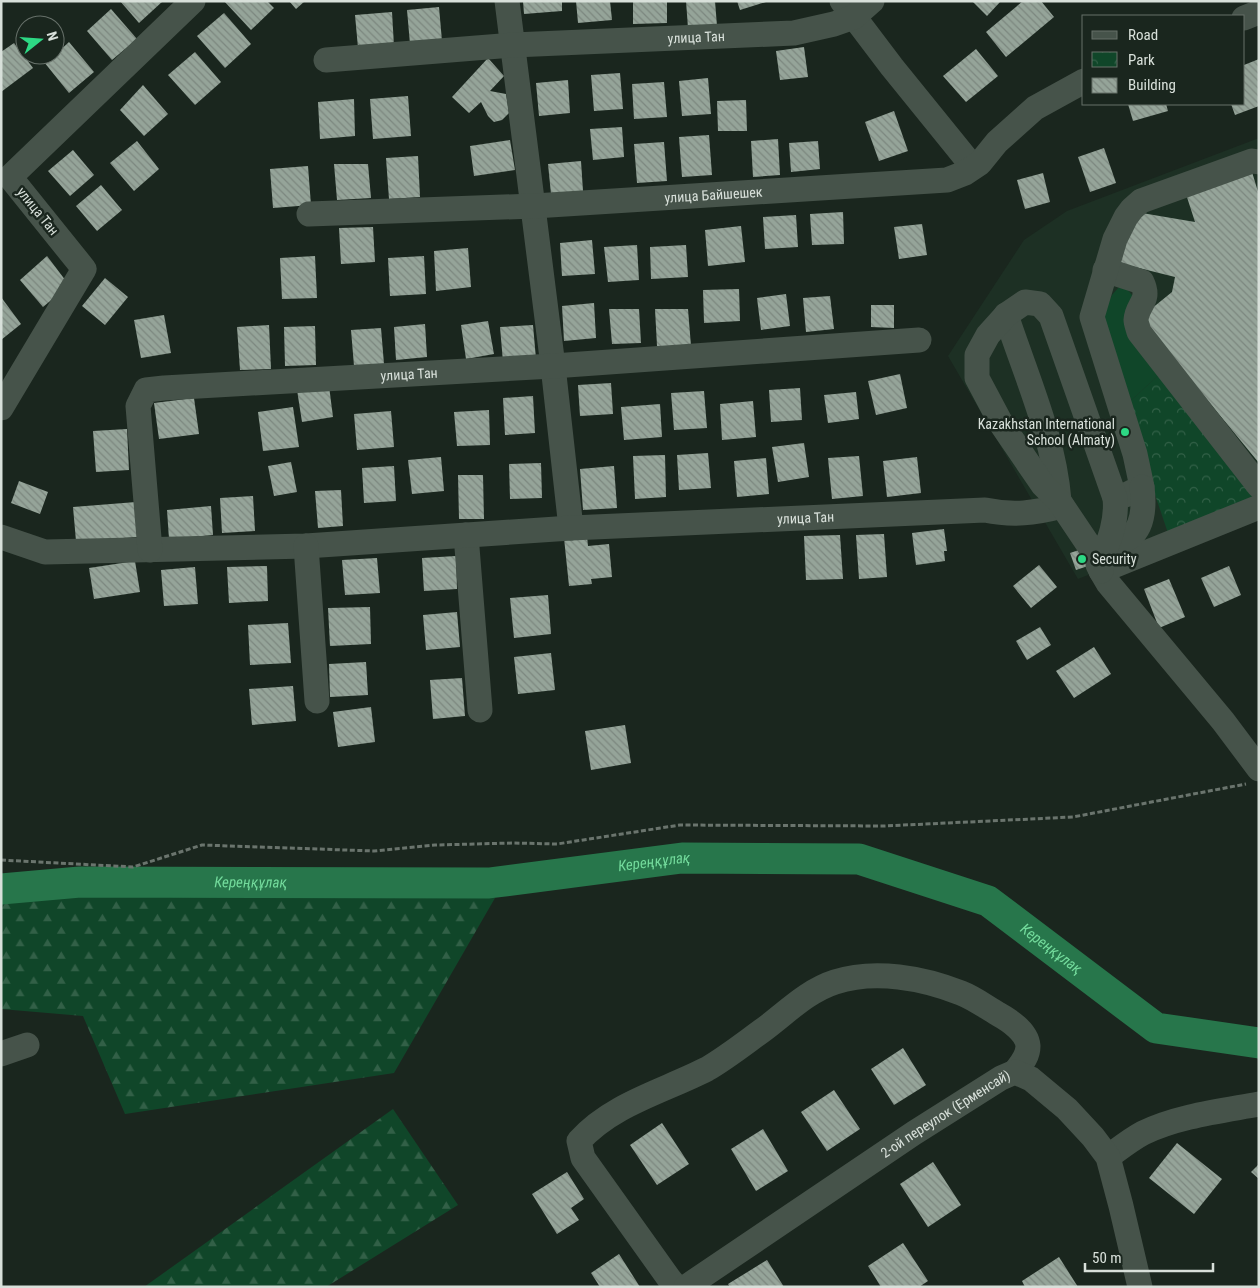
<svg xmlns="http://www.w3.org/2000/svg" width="1260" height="1288" font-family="'Roboto Condensed',sans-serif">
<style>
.built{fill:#1d3024}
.grass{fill:#104629}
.forest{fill:url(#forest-firs)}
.park{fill:url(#park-crowns)}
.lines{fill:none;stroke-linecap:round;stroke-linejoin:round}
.river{stroke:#27764b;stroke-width:31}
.building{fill:url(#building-back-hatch)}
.path{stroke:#6a746d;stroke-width:3;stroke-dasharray:5 2.5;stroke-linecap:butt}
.minor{stroke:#46534a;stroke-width:25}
.poi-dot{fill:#2dd884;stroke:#1a261e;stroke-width:2}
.labels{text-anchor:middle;stroke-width:5;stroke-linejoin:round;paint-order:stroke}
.street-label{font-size:14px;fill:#d8e0da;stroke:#1a261e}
.poi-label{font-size:14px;fill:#d8e0da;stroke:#1a261e;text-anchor:end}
.water-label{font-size:15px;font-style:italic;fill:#73db9c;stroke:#1a261e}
</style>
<defs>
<pattern id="forest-firs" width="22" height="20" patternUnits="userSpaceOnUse" patternTransform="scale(1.25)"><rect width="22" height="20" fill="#104629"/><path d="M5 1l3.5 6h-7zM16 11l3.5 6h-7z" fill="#326047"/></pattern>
<pattern id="park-crowns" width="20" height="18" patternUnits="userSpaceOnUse" patternTransform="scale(1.25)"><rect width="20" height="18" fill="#104629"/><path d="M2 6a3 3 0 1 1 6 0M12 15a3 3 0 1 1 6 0" fill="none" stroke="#326047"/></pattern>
<pattern id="building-back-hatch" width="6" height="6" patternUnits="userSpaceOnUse" patternTransform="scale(1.25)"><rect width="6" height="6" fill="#95a499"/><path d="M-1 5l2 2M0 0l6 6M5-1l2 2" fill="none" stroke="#7c877f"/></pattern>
</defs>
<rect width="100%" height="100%" fill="#1a261e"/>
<!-- built -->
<path class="built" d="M1259 138V507L1078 579 948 356 1024 240 1067 211Z"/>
<!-- grass -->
<path class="grass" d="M1119 287 1126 288 1132 295 1161 373 1125 406 1103 314 1112 295Z"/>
<!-- forest -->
<g class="forest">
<path d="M1 885 258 898H495L394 1073 125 1114 83 1016 1 1009Z"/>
<path d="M393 1109 458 1205 326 1287H144Z"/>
</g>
<!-- park -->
<path class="park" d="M1161 373 1254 496 1168 533 1125 406Z"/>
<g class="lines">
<!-- river -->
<path class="river" id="s1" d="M1 889 80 882 489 883 682 858 859 859 988 901 1156 1028 1259 1043"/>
</g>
<!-- building -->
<g class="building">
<path d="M120 1H163L139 23Z"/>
<path d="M224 1H267L274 8 251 30Z"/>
<path d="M289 1H305L296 9Z"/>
<path d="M523 1H562V11L524 14Z"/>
<path d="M576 1H610L612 20 578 23Z"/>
<path d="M633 1H667V23L633 24Z"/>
<path d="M686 1H715L717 26 688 28Z"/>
<path d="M737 1H766V2L740 10Z"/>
<path d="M972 1H1001L987 16Z"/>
<path d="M1023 1H1041L1054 17 1006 57 986 32Z"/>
<path d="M439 7 442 41 410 44 407 10Z"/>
<path d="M111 9 137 39 112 60 87 31Z"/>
<path d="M392 12 394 46 358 48 355 15Z"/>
<path d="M224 13 251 44 225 68 197 36Z"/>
<path d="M69 42 94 72 69 93 44 62 55 55Z"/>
<path d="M14 43 33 68 1 92V52Z"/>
<path d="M804 47 808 77 780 80 776 51Z"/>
<path d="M976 49 998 76 966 102 943 76Z"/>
<path d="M195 52 221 82 195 105 168 75Z"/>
<path d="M488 58 504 76 490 91 506 94 509 113 502 120 494 122 488 116 481 102 469 113 452 97Z"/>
<path d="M1259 59V106L1235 115 1231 104H1244V65Z"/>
<path d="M620 73 623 109 594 111 591 75Z"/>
<path d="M708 78 711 114 682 116 679 81Z"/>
<path d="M568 80 570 113 539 116 536 83Z"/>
<path d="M664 82 667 117 634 119 632 84Z"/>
<path d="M143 85 168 114 144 136 120 110Z"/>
<path d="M408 96 411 136 373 139 370 99Z"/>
<path d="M354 99 355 136 320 139 318 102Z"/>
<path d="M746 100 747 131H718L717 101Z"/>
<path d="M1128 104H1166L1168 111 1133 121Z"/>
<path d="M894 111 908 151 879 161 865 122Z"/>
<path d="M622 127 624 157 593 160 590 129Z"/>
<path d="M709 135 712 175 682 177 679 137Z"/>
<path d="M778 139 780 175 753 177 751 141Z"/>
<path d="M510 140 515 170 474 176 470 146Z"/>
<path d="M137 141 159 169 134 191 110 163Z"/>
<path d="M818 141 820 169 791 172 789 143Z"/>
<path d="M664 142 667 181 637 183 634 144Z"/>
<path d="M1104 148 1116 183 1090 192 1078 157Z"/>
<path d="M73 150 94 175 70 196 48 171Z"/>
<path d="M418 156 420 197 389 199 386 158Z"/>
<path d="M581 161 583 191 551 194 548 164Z"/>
<path d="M334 164H368L371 198 337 200Z"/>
<path d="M308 166 311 205 273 208 270 169Z"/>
<path d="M1252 172 1259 195V463L1140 318 1172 292 1175 277 1119 263 1136 212 1195 222 1185 191Z"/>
<path d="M1043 173 1050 202 1025 209 1017 180Z"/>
<path d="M101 185 122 210 97 231 76 206Z"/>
<path d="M843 212 844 244 812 245 810 214Z"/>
<path d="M796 215 798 247 765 249 763 217Z"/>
<path d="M922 224 927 255 899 259 894 227Z"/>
<path d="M741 226 745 262 708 266 705 230Z"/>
<path d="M373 227 375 262 341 264 339 228Z"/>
<path d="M592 240 595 274 562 276 560 243Z"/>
<path d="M637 245 639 280 608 282 604 247Z"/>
<path d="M686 245 688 277 651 279 650 247Z"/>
<path d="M468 248 471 287 436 291 434 251Z"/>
<path d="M47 256 69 285 43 307 20 280Z"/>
<path d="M315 256 317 298 282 299 280 258Z"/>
<path d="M424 256 426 294 390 296 388 258Z"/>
<path d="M105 278 128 297 105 325 82 306Z"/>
<path d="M739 289 740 321 704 323 703 290Z"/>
<path d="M786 294 790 326 761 330 757 298Z"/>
<path d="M830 296 834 329 806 332 803 298Z"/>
<path d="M1 297 21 324 1 340Z"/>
<path d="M594 303 596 338 564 341 562 306Z"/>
<path d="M871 305H894V328L871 327Z"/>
<path d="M609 309H639L641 343 612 344Z"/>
<path d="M655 309H688L691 346H657Z"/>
<path d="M164 315 171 353 141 358 134 320Z"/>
<path d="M488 321 494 354 466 359 461 325Z"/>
<path d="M425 324 427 357 396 360 394 327Z"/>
<path d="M269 325 271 369 240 370 237 327Z"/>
<path d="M533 325 536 359 503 362 500 327Z"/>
<path d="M315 326 316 365 285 366 284 327Z"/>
<path d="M381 328 384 364 354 366 351 330Z"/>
<path d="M900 374 907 408 876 415 868 381Z"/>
<path d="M611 383 613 414 580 416 578 385Z"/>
<path d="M329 386 333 417 302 422 297 390Z"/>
<path d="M800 388 802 420 771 422 769 390Z"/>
<path d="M704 391 707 428 674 430 671 393Z"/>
<path d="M856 392 859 419 828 423 824 395Z"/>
<path d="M533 396 535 433 505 435 503 398Z"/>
<path d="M194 398 199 434 159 439 154 403Z"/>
<path d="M753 401 756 437 722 440 720 404Z"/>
<path d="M660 404 662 437 624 440 621 407Z"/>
<path d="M293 407 299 447 263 451 258 412Z"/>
<path d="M489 410 490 445 457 446 454 412Z"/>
<path d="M391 411 394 447 357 450 354 414Z"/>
<path d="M127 429 129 470 96 472 93 431Z"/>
<path d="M804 443 809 477 778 482 772 447Z"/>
<path d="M708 453 711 488 679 490 677 455Z"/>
<path d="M665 455 666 497 635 499 633 456Z"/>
<path d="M859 456 863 496 832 499 828 458Z"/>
<path d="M441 457 444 491 412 494 408 460Z"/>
<path d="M917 457 921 493 887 497 883 461Z"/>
<path d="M766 458 769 494 737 497 734 461Z"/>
<path d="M291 462 297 492 274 496 268 466Z"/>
<path d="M541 463 542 498 510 499 509 464Z"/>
<path d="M394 466 396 501 364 503 362 468Z"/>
<path d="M614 466 617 508 583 510 580 469Z"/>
<path d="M458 475H483L484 519H459Z"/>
<path d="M19 481 48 492 40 514 11 503Z"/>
<path d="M341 490 343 526 318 528 315 491Z"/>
<path d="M253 496 255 531 222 533 220 498Z"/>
<path d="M136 502 138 537 76 541 73 507Z"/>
<path d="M211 506 213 535 169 539 167 510Z"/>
<path d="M944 529 947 551H944L945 561 916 565 912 533Z"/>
<path d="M884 534 887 577 859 579 856 535Z"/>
<path d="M840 535 843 579 806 580 804 536Z"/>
<path d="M587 536 588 546 609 544 612 577 591 579 592 584 569 586 564 538Z"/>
<path d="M1088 547 1094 564 1076 570 1070 553Z"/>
<path d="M456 556 457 589 424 591 422 558Z"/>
<path d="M377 558 380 593 345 595 342 560Z"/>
<path d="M135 561 140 592 94 599 89 568Z"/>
<path d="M1039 565 1057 587 1031 608 1013 586Z"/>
<path d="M267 566 268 601 229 603 227 567Z"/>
<path d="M1229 566 1241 595 1214 607 1201 578Z"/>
<path d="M195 567 198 604 164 606 161 570Z"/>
<path d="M1169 579 1185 617 1159 628 1144 589Z"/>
<path d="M548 595 551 634 514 638 510 598Z"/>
<path d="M370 607 371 644 330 646 328 608Z"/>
<path d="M457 612 460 647 426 650 423 615Z"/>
<path d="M288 623 291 663 250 665 248 625Z"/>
<path d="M1040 627 1051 645 1027 660 1016 641Z"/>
<path d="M1094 647 1111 674 1074 698 1056 671Z"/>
<path d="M551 653 555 690 518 694 514 657Z"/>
<path d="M366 662 368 695 330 697 329 664Z"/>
<path d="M462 678 465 716 433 719 430 680Z"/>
<path d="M293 686 296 721 252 725 249 689Z"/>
<path d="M371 707 375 742 338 747 333 712Z"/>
<path d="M625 725 631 763 591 770 585 731Z"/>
<path d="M903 1048 926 1085 894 1105 871 1069Z"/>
<path d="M834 1090 860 1129 827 1151 801 1112Z"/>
<path d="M662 1123 689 1164 657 1185 630 1145Z"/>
<path d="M763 1129 788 1171 756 1191 731 1149Z"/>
<path d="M1177 1143 1222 1179 1194 1214 1149 1178Z"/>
<path d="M933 1162 961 1205 928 1227 900 1184Z"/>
<path d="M1259 1164V1179L1251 1172Z"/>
<path d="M567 1172 584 1199 571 1208 579 1220 557 1234 532 1194Z"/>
<path d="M903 1243 928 1281 919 1287H881L868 1266Z"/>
<path d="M619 1254 640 1287H600L591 1273Z"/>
<path d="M1059 1257 1078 1287H1025L1022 1281Z"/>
<path d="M767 1260 784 1287H730L728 1284Z"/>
</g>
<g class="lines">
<!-- path -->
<path class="path" d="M1 860 133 867 202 845 374 851 435 845 514 843 557 844 680 825 884 826 1073 817 1246 784"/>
<!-- minor -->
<g class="minor">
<path d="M507 1 553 366 571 528"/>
<path d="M842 1 892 67 973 167"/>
<path d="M1244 18 1259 12"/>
<path id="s2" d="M326 60 513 45 794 33 834 24 854 17 872 1"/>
<path id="s3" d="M309 214 534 206 947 180 965 173 980 163 997 142 1035 108 1084 81"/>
<path d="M1105 270 1142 282C1151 301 1137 304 1136 320 1136 323 1138 328 1139 332L1259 486"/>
<path d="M1006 315C1026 376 1054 437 1059 501"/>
<path d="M1 408 84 269 10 177 193 1"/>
<path d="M1115 498 1128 494 1142 487 1135 454 1092 317 1115 239 1126 217 1132 209 1141 201 1252 161 1259 162"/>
<path d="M1259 507 1101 571 1108 583 1223 721 1259 769"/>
<path d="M466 535 480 710"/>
<path id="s4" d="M1 537 45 552 306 546 571 528 985 510C1014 516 1034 513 1062 506"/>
<path d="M306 546 317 701"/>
<path id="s5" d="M150 550 138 406 146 390 164 388 553 366 919 340"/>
<path d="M1105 551C1113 546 1122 542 1130 537 1144 526 1144 503 1142 487"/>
<path d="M1098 559C1111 545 1117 516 1115 498L1051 316 1040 304 1025 302 1006 315 988 335 977 355V378L1002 425 1043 485 1059 501 1098 559V565L1101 571"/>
<path d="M1 1054 27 1045"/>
<path d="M1108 1157C1119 1149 1130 1140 1143 1133 1178 1116 1221 1111 1259 1104"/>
<path d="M676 1287 670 1280 583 1158 579 1141C612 1104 664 1091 707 1069 726 1058 745 1043 763 1030 786 1013 807 991 835 982 875 969 923 978 961 993 974 998 986 1007 998 1014 1009 1020 1027 1032 1028 1046 1028 1057 1021 1064 1015 1072"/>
<path id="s6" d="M686 1287 914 1133 1001 1078 1015 1072 1031 1079 1067 1109 1093 1137 1108 1157 1121 1206 1140 1287"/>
</g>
</g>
<!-- markers -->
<g class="poi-dot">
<circle cx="1125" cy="432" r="5"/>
<circle cx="1082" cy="559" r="5"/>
</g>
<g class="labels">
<!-- street labels -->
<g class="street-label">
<text dy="5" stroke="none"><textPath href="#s2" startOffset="371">улица Тан</textPath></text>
<text dy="5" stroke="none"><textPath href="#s3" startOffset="405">улица Байшешек</textPath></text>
<text transform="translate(38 211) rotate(51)" y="5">улица Тан</text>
<text dy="5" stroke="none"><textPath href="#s5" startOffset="426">улица Тан</textPath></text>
<text dy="5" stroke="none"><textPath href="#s4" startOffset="808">улица Тан</textPath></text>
<text dy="5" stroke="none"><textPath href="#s6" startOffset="312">2-ой переулок (Ерменсай)</textPath></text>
</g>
<!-- poi labels -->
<g class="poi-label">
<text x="1115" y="429">Kazakhstan International<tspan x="1115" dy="16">School (Almaty)</tspan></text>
<text x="1092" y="564" text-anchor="start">Security</text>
</g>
<!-- water labels -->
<g class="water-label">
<text dy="5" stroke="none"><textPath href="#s1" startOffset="655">Кереңқұлақ</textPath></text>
<text dy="5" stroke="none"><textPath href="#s1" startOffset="250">Кереңқұлақ</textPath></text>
<text dy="5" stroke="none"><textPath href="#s1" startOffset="1075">Кереңқұлақ</textPath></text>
</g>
</g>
<!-- border -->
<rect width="1260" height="1288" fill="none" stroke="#d8e0da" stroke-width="5"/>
<!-- legend -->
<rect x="1082" y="15" width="162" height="90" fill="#1a261e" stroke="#667069"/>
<rect x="1092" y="31" width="25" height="8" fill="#46534a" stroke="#667069"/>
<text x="1128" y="40" font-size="15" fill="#d8e0da">Road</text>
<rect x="1092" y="52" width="25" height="15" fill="url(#park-crowns)" stroke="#667069"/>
<text x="1128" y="65" font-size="15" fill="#d8e0da">Park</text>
<rect x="1092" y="78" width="25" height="15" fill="url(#building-back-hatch)" stroke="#667069"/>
<text x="1128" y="90" font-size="15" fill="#d8e0da">Building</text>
<!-- north arrow -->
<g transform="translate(40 40) rotate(73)"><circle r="24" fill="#1a261e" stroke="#667069"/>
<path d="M0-4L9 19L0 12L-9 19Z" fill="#2dd884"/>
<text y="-8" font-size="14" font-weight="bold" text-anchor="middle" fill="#d8e0da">N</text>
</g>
<!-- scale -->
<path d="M1085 1263v8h128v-8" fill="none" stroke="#d8e0da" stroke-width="2.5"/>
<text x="1092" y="1263" font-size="15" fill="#d8e0da" stroke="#1a261e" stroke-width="4" paint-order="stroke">50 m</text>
</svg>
